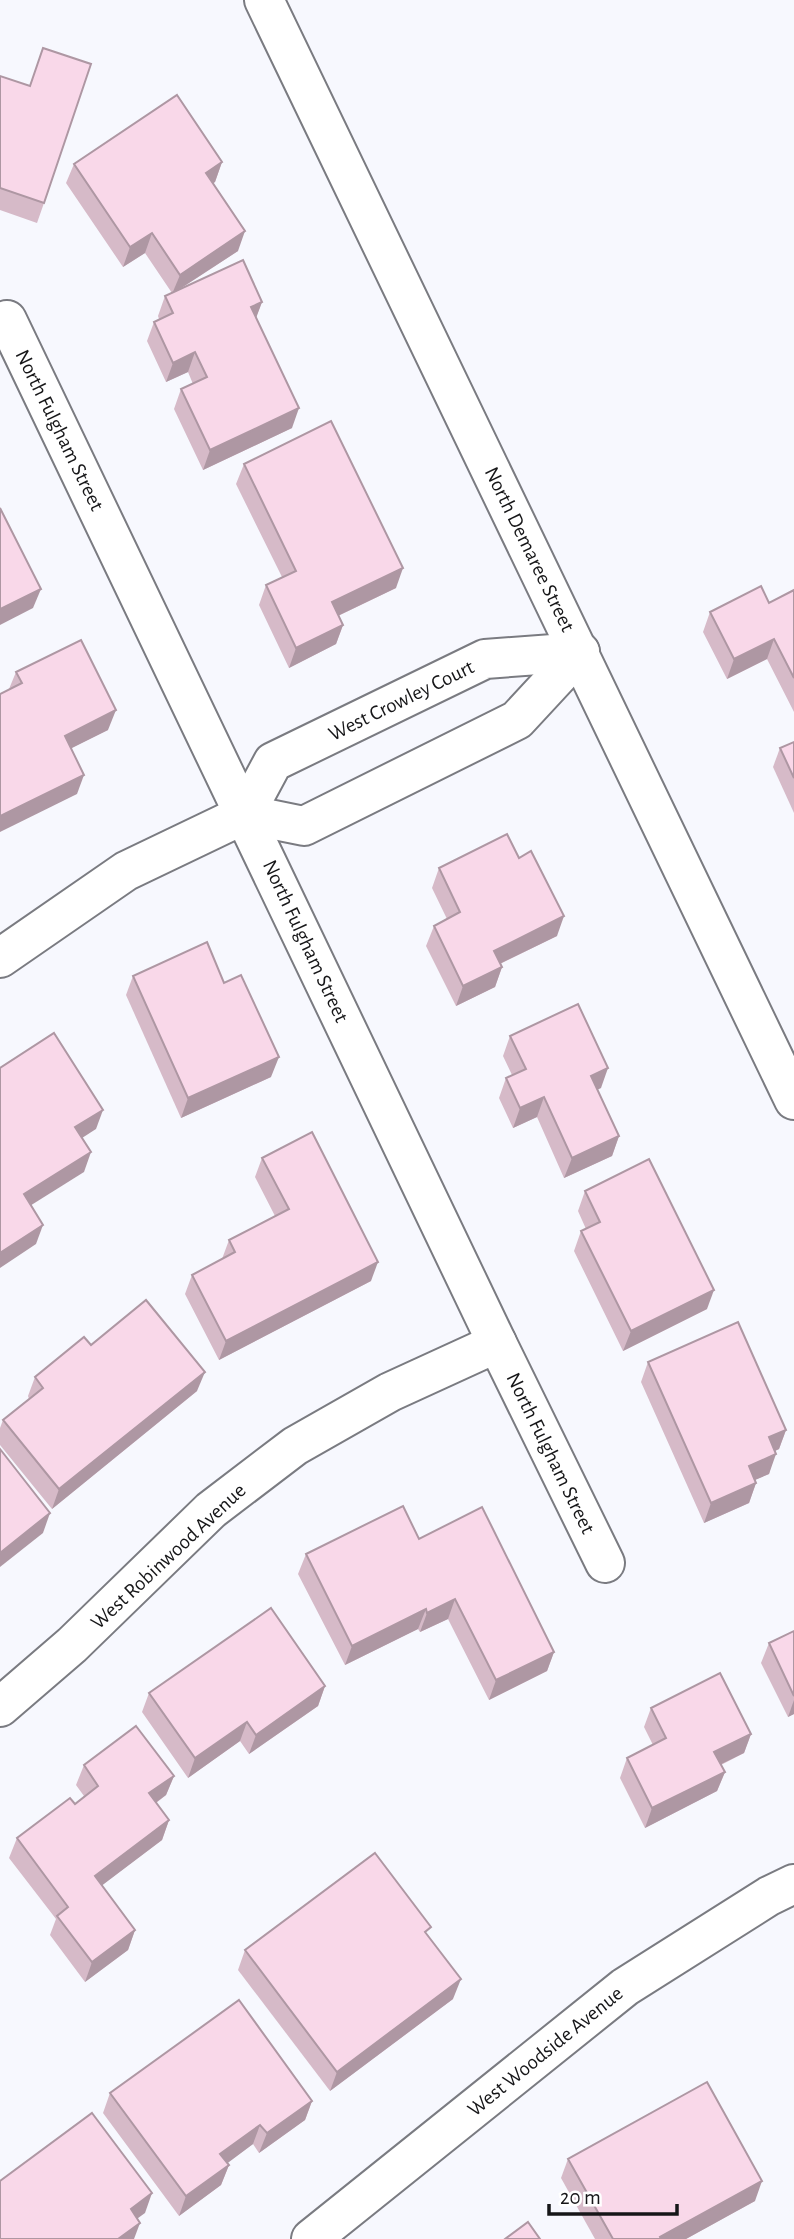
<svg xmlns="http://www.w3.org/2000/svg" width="794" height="2239" font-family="'Alegreya Sans',sans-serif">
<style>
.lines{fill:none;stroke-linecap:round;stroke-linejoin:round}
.minor-casing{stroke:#7a7b81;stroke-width:42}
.major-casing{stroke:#7a7b81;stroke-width:42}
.minor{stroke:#fff;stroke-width:38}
.major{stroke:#fff;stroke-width:38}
.wall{fill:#d6bac8}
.shaded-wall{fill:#ae97a3}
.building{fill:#f9d8e9;stroke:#ae97a3;stroke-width:2}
.labels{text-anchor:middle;stroke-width:5;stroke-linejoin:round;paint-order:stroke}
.street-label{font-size:21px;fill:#161618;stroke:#fff}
</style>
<rect width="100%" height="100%" fill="#f7f8fe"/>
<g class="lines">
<!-- minor casing -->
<g class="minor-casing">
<g id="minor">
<path d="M0 323 7 320 497 1343 605 1563"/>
<path d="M245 814 304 826 517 720 580 652"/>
<path d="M0 958 126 871 245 814 273 762 485 659 580 652"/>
<path d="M0 1707 72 1645 211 1510 295 1446 390 1392 497 1343"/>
<path d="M311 2239 625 1987 769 1896 794 1884"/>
</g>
</g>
<!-- major casing -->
<g class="major-casing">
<path id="major" d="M264 0 794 1100"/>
</g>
<!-- minor -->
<use href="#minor" class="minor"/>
<!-- major -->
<use href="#major" class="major"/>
</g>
<!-- wall -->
<g class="wall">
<path d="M0 76 44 203 37 223 0 210Z"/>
<path d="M222 162 215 182 213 183 238 251 180 289 262 302 256 317 292 428 203 470 174 409 181 389 193 384 188 372 166 382 147 341 154 322 159 319 158 316 165 296 172 293 145 253 123 267 66 183 74 164Z"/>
<path d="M244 464 396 588 338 616 343 625 336 644 289 668 259 605 266 585 282 577 236 484Z"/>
<path d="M794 590V712L767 659 727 679 703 632 710 612 769 603Z"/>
<path d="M16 672 108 730 71 748 77 794 9 689Z"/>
<path d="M794 742V813L773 767 780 748Z"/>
<path d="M439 868 557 936 500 964 502 967 495 987 456 1006 426 946 434 926 447 919 432 888Z"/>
<path d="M133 976 224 983 271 1077 181 1118 126 995Z"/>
<path d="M510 1036 601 1088 597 1089 619 1136 612 1156 564 1178 537 1117 513 1128 499 1098 506 1078 512 1075 503 1056Z"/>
<path d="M262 1158 371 1281 219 1360 185 1294 192 1275 222 1259 229 1240 275 1216 255 1177Z"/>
<path d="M585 1191 707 1309 623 1351 574 1251 581 1231 586 1229 578 1211Z"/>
<path d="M91 1345 197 1391 52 1509 0 1445V1428L3 1420 29 1399 28 1396 35 1377Z"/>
<path d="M648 1362 786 1430 779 1449 775 1451 769 1474 754 1480 756 1483 749 1503 704 1523 641 1382Z"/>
<path d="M419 1539 554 1652 547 1671 489 1700 448 1619 420 1632 418 1629 345 1665 298 1574 306 1554Z"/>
<path d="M794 1631V1714L788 1717 761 1663 769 1643Z"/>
<path d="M325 1686 318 1706 249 1754 240 1741 188 1778 142 1712 149 1693Z"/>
<path d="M651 1708 751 1734 744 1753 721 1765 725 1772 717 1791 645 1828 620 1778 627 1758 653 1745 644 1727Z"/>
<path d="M84 1765 174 1776 166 1795 156 1803 169 1820 162 1840 102 1885 135 1930 128 1950 85 1982 50 1935 56 1919 9 1858 17 1838 75 1804 84 1796 76 1785Z"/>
<path d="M428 1935 453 1999 330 2091 238 1970 245 1950Z"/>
<path d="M110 2093 312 2101 305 2120 259 2153 253 2144 227 2163 229 2165 221 2185 179 2216 103 2113Z"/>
<path d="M568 2159 755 2201 686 2239H595L561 2178Z"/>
</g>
<!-- shaded-wall -->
<g class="shaded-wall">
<path d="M222 162 215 182 199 192 206 173Z"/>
<path d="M245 231 238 251 172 294 180 275Z"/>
<path d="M152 233 145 253 123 267 130 247Z"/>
<path d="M262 302 255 321 251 307Z"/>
<path d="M195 352 188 372 166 382 173 363Z"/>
<path d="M299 408 292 428 203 470 210 450Z"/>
<path d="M403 568 396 588 325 622 332 602Z"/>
<path d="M41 589 33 608 0 625V609Z"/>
<path d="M343 625 336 644 289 668 296 648Z"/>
<path d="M774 639 767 659 727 679 734 659Z"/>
<path d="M116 710 108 730 58 755 65 736Z"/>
<path d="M84 775 77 794 0 832V816Z"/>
<path d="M564 916 557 936 487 970 494 951Z"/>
<path d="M502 967 495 987 456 1006 463 986Z"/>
<path d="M279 1057 271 1077 181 1118 188 1098Z"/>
<path d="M608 1068 601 1088 584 1096 591 1076Z"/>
<path d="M544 1097 537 1117 513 1128 520 1108Z"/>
<path d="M103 1110 96 1129 68 1147 75 1127Z"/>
<path d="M619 1136 612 1156 564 1178 572 1158Z"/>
<path d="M91 1152 84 1172 17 1214 24 1194Z"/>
<path d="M43 1225 36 1244 0 1268V1253Z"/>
<path d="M378 1262 371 1281 219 1360 226 1341Z"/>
<path d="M714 1290 707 1309 623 1351 631 1331Z"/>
<path d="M205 1372 197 1391 52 1509 59 1489Z"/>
<path d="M786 1430 779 1449 762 1457 769 1437Z"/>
<path d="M776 1454 769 1474 741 1486 749 1466Z"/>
<path d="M756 1483 749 1503 704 1523 711 1503Z"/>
<path d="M50 1513 43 1533 0 1567V1553Z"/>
<path d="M455 1599 448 1619 420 1632 427 1613Z"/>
<path d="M426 1609 418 1629 345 1665 352 1646Z"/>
<path d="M554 1652 547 1671 489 1700 496 1680Z"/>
<path d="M325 1686 318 1706 249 1754 256 1735Z"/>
<path d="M794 1700V1714L788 1717Z"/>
<path d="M247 1722 240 1741 188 1778 195 1758Z"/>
<path d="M751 1734 744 1753 707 1771 714 1752Z"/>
<path d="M725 1772 717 1791 645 1828 652 1808Z"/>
<path d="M174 1776 166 1795 142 1813 149 1793Z"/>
<path d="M169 1820 162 1840 88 1896 95 1876Z"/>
<path d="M135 1930 128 1950 85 1982 92 1962Z"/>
<path d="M461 1979 453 1999 330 2091 337 2072Z"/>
<path d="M312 2101 305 2120 259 2153 267 2133Z"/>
<path d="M260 2125 253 2144 213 2174 220 2154Z"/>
<path d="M229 2165 221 2185 179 2216 186 2196Z"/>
<path d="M762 2181 755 2201 686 2239H659L660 2237Z"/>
<path d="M152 2193 145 2213 123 2229 131 2209Z"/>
<path d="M140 2223 134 2239H118Z"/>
</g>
<!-- building -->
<g class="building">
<path d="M43 48 91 64 44 203 0 188V76L30 86Z"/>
<path d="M177 95 222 162 206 173 245 231 180 275 152 233 130 247 74 164Z"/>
<path d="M243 260 262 302 251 307 299 408 210 450 181 389 207 377 195 352 173 363 154 322 173 313 165 296Z"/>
<path d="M331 421 403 568 332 602 343 625 296 648 266 585 296 571 244 464Z"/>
<path d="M0 508 41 589 0 609Z"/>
<path d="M761 586 769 603 794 590V678L774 639 734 659 710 612Z"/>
<path d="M81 640 116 710 65 736 84 775 0 816V694L22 683 16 672Z"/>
<path d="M794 742V778L780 748Z"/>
<path d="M507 834 519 858 531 851 564 916 494 951 502 967 463 986 434 926 460 912 439 868Z"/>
<path d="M207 942 224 983 241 975 279 1057 188 1098 133 976Z"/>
<path d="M578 1004 608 1068 591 1076 619 1136 572 1158 544 1097 520 1108 506 1078 526 1069 510 1036Z"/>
<path d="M54 1033 103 1110 75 1127 91 1152 24 1194 43 1225 0 1253V1068Z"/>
<path d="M312 1132 378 1262 226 1341 192 1275 235 1252 229 1240 289 1209 262 1158Z"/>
<path d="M649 1159 714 1290 631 1331 581 1231 600 1222 585 1191Z"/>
<path d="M146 1300 205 1372 59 1489 3 1420 43 1388 35 1377 84 1337 91 1345Z"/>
<path d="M738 1322 786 1430 769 1437 776 1454 749 1466 756 1483 711 1503 648 1362Z"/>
<path d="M0 1449 50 1513 0 1553Z"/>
<path d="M403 1506 419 1539 482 1507 554 1652 496 1680 455 1599 427 1613 426 1609 352 1646 306 1554Z"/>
<path d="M271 1608 325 1686 256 1735 247 1722 195 1758 149 1693Z"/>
<path d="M794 1631V1696L769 1643Z"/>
<path d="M720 1673 751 1734 714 1752 725 1772 652 1808 627 1758 666 1738 651 1708Z"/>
<path d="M136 1726 174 1776 149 1793 169 1820 95 1876 135 1930 92 1962 57 1916 68 1907 17 1838 70 1798 75 1804 98 1786 84 1765Z"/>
<path d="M375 1853 431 1927 425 1932 461 1979 337 2072 245 1950Z"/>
<path d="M239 2000 312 2101 267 2133 260 2125 220 2154 229 2165 186 2196 110 2093Z"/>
<path d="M707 2082 762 2181 660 2237 661 2239H613L568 2159Z"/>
<path d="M92 2113 152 2193 131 2209 140 2223 118 2239H0V2181Z"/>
<path d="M528 2222 540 2239H505Z"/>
</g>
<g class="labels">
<!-- street labels -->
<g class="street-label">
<text transform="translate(60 430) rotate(64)" y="7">North Fulgham Street</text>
<text transform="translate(530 549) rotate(64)" y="7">North Demaree Street</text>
<text transform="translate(401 700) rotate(-26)" y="7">West Crowley Court</text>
<text transform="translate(306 941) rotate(65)" y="7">North Fulgham Street</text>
<text transform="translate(551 1453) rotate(64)" y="7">North Fulgham Street</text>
<text transform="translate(168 1556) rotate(-43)" y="7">West Robinwood Avenue</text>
<text transform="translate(545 2051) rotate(-39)" y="7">West Woodside Avenue</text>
</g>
</g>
<!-- scale -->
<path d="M549 2204v10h128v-10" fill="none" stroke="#161618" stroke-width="3.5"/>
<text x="560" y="2204" font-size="21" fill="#161618" stroke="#ffffff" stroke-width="5" paint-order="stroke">20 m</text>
</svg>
